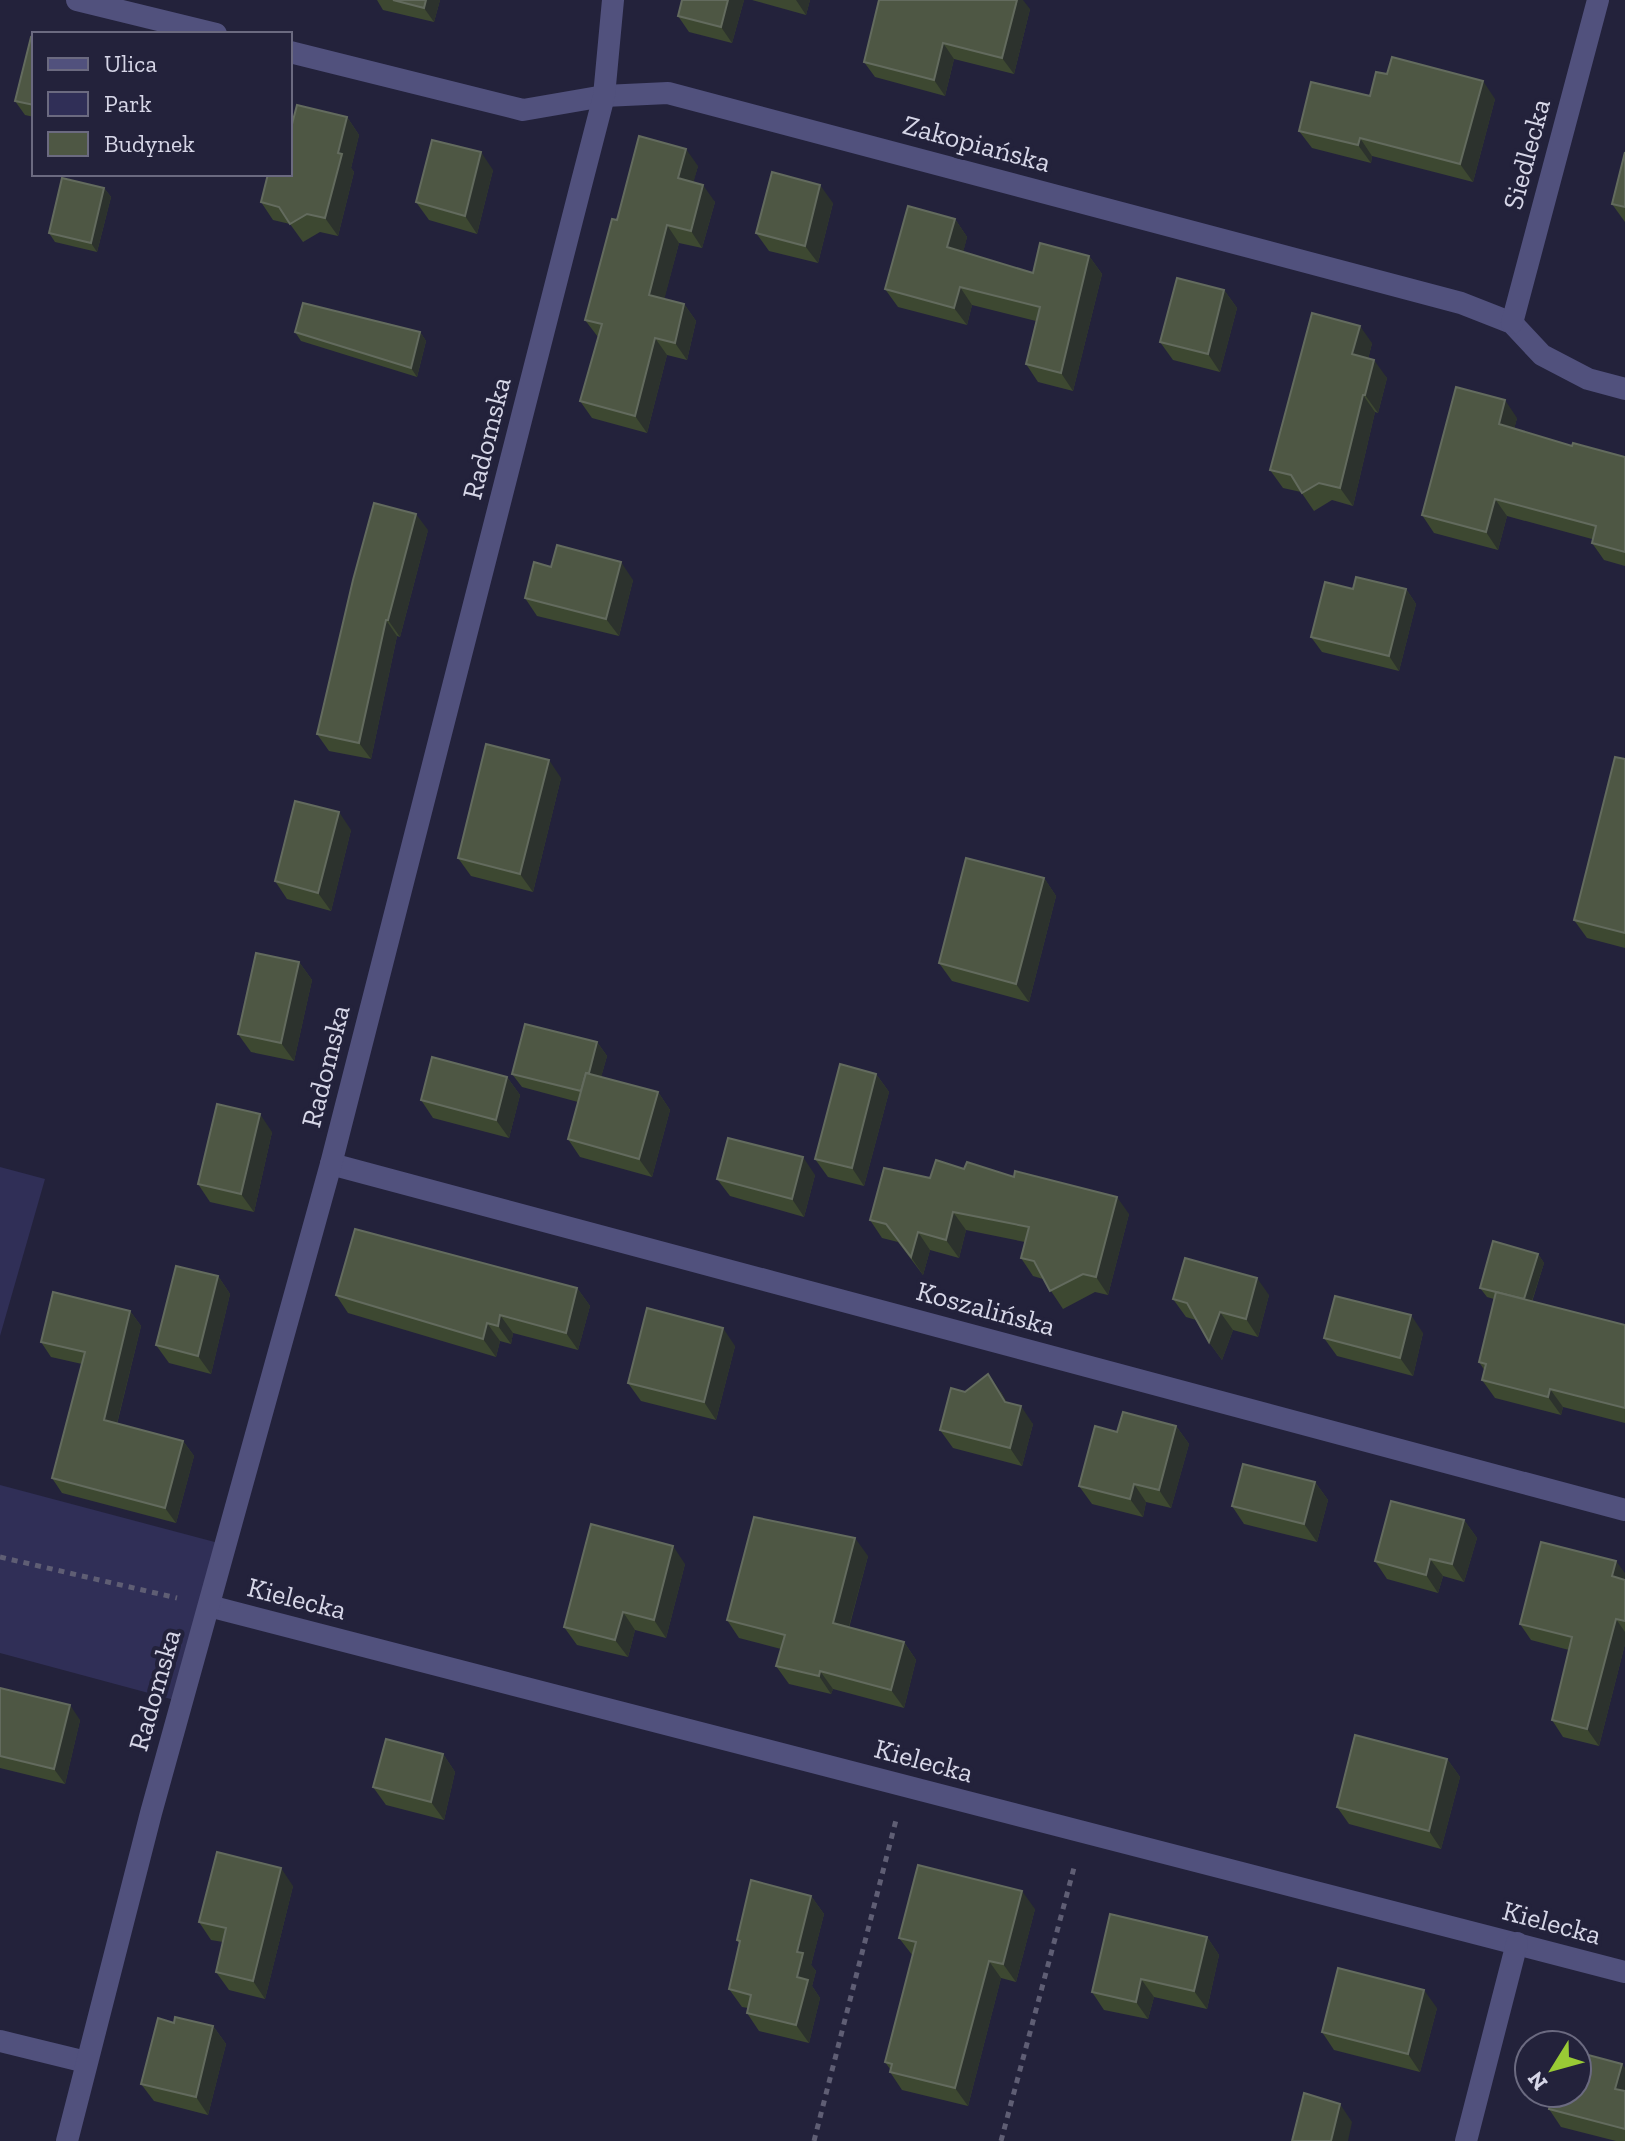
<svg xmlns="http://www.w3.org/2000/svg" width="1625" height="2141" font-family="'Zilla Slab',serif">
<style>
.green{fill:#302f57}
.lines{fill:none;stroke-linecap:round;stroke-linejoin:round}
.path{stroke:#5f5e74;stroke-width:5;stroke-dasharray:6 6;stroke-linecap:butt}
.service{stroke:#51517d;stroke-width:22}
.minor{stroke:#51517d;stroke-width:22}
.wall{fill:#3d4831}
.shaded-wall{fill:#2c322d}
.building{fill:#4e5744;stroke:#636b5e;stroke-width:2}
.labels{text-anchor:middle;stroke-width:8;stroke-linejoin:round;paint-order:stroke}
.street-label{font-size:28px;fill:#d6d6e7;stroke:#23223b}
</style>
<rect width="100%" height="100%" fill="#23223b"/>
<!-- green -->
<g class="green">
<path d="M0 1167 45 1179 0 1336Z"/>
<path d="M0 1485 226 1545 182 1702 0 1653Z"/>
</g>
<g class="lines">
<!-- path -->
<g class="path">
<path d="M0 1557 177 1598"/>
<path d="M814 2141 896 1820"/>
<path d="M1001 2141 1075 1864"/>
</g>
<!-- service -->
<path class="service" d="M0 2041 86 2062"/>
<!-- minor -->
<g class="minor">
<path d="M77 0 216 34"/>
<path d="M290 52 523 110 604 96 668 93 1461 303 1512 323 1542 355 1588 379 1625 389"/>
<path d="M1512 323 1598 0"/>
<path d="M331 1164 1625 1510"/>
<path d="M209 1606 1625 1972"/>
<path d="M67 2141 151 1813 331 1164 580 189 604 96 613 0"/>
<path d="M1466 2141 1517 1943"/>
</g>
</g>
<!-- wall -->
<g class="wall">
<path d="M377 0H440L434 22 383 10Z"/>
<path d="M682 0H744L732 43 689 32 678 16Z"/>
<path d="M752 0H810L806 15Z"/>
<path d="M1030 9 1014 74 954 59 945 96 875 77 864 62Z"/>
<path d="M34 38V117L25 115 15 101Z"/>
<path d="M1370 96 1495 99 1473 182 1372 156 1371 163 1312 148 1299 131Z"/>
<path d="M347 117 359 135 351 168 354 172 338 236 320 232 303 242 290 224 273 220 261 202Z"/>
<path d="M1625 152V222L1612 204Z"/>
<path d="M698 166 693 182 715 202 702 248 679 243 664 299 684 304 696 321 687 360 667 355 647 433 592 418 580 401 598 337 585 320 617 220Z"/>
<path d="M493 170 477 234 429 220 416 202Z"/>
<path d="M104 188 111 197 97 252 55 242 49 233Z"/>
<path d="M833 203 818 263 769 251 756 233Z"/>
<path d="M955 219 967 237 963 252 1033 273 1089 256 1102 274 1073 391 1038 382 1026 364 1036 321 972 305 967 325 898 307 885 289Z"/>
<path d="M1224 290 1237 308 1220 372 1173 360 1160 342Z"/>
<path d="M295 332H420L426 341 417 377 301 341Z"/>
<path d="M1372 343 1368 359 1387 378 1378 413 1375 412 1353 506 1332 500 1314 511 1301 492 1283 488 1270 470Z"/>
<path d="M1517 418 1514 429 1572 446 1625 457V566L1604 560 1592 543V539L1507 516 1498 550 1434 533 1422 515Z"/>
<path d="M428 530 400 637 397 636 371 759 329 751 317 734Z"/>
<path d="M551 567 633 580 619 636 537 616 525 598Z"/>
<path d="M1353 589H1406L1416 604 1399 671 1322 652 1311 637Z"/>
<path d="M1625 759V948L1587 938 1574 920Z"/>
<path d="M561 778 533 892 471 876 458 858Z"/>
<path d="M351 830 331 911 287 899 275 881Z"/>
<path d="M1044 878 1056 896 1029 1002 952 981 939 963Z"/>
<path d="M299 962 312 980 294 1061 251 1052 238 1034Z"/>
<path d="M597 1042 607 1056 601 1077 658 1092 670 1110 652 1177 580 1157 568 1139 578 1102 522 1087 512 1074Z"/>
<path d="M876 1074 889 1092 864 1186 828 1177 815 1159Z"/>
<path d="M507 1077 520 1095 509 1138 433 1118 421 1100Z"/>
<path d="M272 1132 254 1212 210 1202 198 1184Z"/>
<path d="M815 1175 804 1217 730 1196 717 1179Z"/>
<path d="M930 1178 1129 1214 1108 1295 1095 1292 1063 1309 1043 1279 1033 1276 1021 1258 1025 1242 966 1230 959 1258 930 1250 923 1275 898 1242 882 1238 870 1220Z"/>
<path d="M1538 1254 1544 1263 1532 1302 1625 1325V1324V1423L1563 1407 1561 1415 1495 1398 1482 1380 1485 1371 1479 1362 1494 1299 1487 1297 1480 1288Z"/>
<path d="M218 1276 230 1294 211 1374 169 1363 156 1345Z"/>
<path d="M577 1288 590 1306 578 1350 513 1333 511 1344 500 1341 496 1357 348 1313 336 1295Z"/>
<path d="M1269 1295 1258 1337 1233 1330 1222 1360 1209 1342 1196 1320 1186 1317 1173 1299Z"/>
<path d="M130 1311 141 1326 117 1424 183 1441 194 1456 176 1523 62 1493 52 1478 82 1364 51 1357 41 1342Z"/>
<path d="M1423 1333 1413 1376 1337 1356 1324 1338Z"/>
<path d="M735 1346 716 1420 641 1401 628 1383Z"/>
<path d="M965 1392H1001L1007 1403 1033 1424 1022 1466 953 1448 940 1430Z"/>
<path d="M1176 1426 1189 1444 1171 1508 1146 1502 1143 1517 1092 1504 1079 1486 1117 1432Z"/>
<path d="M1315 1482 1328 1500 1317 1542 1244 1524 1232 1506Z"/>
<path d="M1464 1520 1477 1538 1464 1582 1443 1576 1438 1593 1387 1579 1375 1561Z"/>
<path d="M868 1556 849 1628 904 1642 916 1660 904 1708 833 1689 831 1694 789 1684 776 1666 781 1649 739 1638 727 1620Z"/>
<path d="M685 1564 666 1638 635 1630 628 1657 577 1645 564 1627Z"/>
<path d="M1625 1573V1644L1599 1746 1563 1737 1552 1720 1569 1650 1531 1640 1520 1624Z"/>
<path d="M0 1688 80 1720 65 1784 0 1768Z"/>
<path d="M443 1754 455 1772 444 1820 386 1805 373 1787Z"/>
<path d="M1447 1759 1460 1777 1441 1849 1349 1824 1337 1807Z"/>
<path d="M293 1886 265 1999 229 1990 216 1972 223 1942 211 1940 199 1922Z"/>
<path d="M811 1896 824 1914 811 1965 816 1971 812 1986 820 1998 809 2043 759 2031 747 2013 748 2008 742 2007 729 1989 740 1944 737 1940Z"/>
<path d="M1035 1909 1016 1982 1001 1978 968 2106 902 2090 890 2072V2069L885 2062 913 1956 899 1938Z"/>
<path d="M1207 1937 1219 1955 1207 2009 1154 1997 1148 2019 1104 2010 1092 1992Z"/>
<path d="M1437 2008 1420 2072 1334 2050 1322 2032Z"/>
<path d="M174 2023 213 2026 226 2044 208 2115 154 2101 141 2084Z"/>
<path d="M1625 2068V2141H1616L1561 2127 1549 2109Z"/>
</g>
<!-- shaded-wall -->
<g class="shaded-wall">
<path d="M426 0H440L434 22 424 8Z"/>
<path d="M728 0H744L732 43 721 27Z"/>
<path d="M796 0H810L806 15Z"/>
<path d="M1017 0H1023L1030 9 1014 74 1002 58Z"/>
<path d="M943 43 954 59 945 96 934 80Z"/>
<path d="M1483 81 1495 99 1473 182 1460 164Z"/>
<path d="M347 117 359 135 351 168 354 172 338 236 325 218 338 153Z"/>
<path d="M1360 138 1372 156 1371 163 1358 145Z"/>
<path d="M686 149 698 166 690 195 678 178Z"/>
<path d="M481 152 493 170 477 234 465 216Z"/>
<path d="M703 185 715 202 702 248 691 231Z"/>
<path d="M820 185 833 203 818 263 805 246Z"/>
<path d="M104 188 111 197 97 252 91 243Z"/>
<path d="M955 219 967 237 960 265 947 247Z"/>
<path d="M667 225 679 243 661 312 649 295Z"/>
<path d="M1089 256 1102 274 1073 391 1061 373Z"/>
<path d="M960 287 972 305 967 325 954 308Z"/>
<path d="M1224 290 1237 308 1220 372 1208 354Z"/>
<path d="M684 304 696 321 687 360 675 343Z"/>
<path d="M1360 326 1372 343 1365 372 1352 354Z"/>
<path d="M420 332 426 341 417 377 411 368Z"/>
<path d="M655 338 667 355 647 433 635 416Z"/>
<path d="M1374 360 1387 378 1378 413 1365 395Z"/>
<path d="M1363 395 1375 412 1353 506 1340 488Z"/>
<path d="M1505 400 1517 418 1511 441 1499 424Z"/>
<path d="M1495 499 1507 516 1498 550 1486 532Z"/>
<path d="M416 514 428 530 400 637 388 620Z"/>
<path d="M621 562 633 580 619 636 606 619Z"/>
<path d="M1406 589 1416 604 1399 671 1389 656Z"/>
<path d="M386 620 397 636 371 759 359 743Z"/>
<path d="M549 760 561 778 533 892 520 874Z"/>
<path d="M339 812 351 830 331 911 318 893Z"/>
<path d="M1044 878 1056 896 1029 1002 1016 984Z"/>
<path d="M299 962 312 980 294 1061 281 1043Z"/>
<path d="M597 1042 607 1056 593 1106 584 1092Z"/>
<path d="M876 1074 889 1092 864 1186 852 1168Z"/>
<path d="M507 1077 520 1095 509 1138 496 1120Z"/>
<path d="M658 1092 670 1110 652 1177 639 1159Z"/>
<path d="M260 1114 272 1132 254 1212 241 1194Z"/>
<path d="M803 1157 815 1175 804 1217 792 1199Z"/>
<path d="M1117 1197 1129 1214 1108 1295 1096 1277Z"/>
<path d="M953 1212 966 1230 959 1258 946 1240Z"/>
<path d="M918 1232 930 1250 923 1275 911 1257Z"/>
<path d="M1538 1254 1544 1263 1529 1310 1523 1301Z"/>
<path d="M218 1276 230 1294 211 1374 198 1356Z"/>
<path d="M1257 1278 1269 1295 1258 1337 1246 1319Z"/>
<path d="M577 1288 590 1306 578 1350 566 1333Z"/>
<path d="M130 1311 141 1326 114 1435 104 1420Z"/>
<path d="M1220 1312 1233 1330 1222 1360 1209 1342Z"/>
<path d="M500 1315 513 1333 511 1344 498 1326Z"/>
<path d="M1411 1315 1423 1333 1413 1376 1400 1358Z"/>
<path d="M487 1323 500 1341 496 1357 483 1339Z"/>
<path d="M723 1328 735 1346 716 1420 704 1402Z"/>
<path d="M988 1374 1001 1392 1017 1420 1021 1406 1033 1424 1022 1466 1010 1448 1005 1402Z"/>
<path d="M1550 1389 1563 1407 1561 1415 1548 1397Z"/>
<path d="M1176 1426 1189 1444 1171 1508 1159 1490Z"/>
<path d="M183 1441 194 1456 176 1523 165 1508Z"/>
<path d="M1315 1482 1328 1500 1317 1542 1304 1524Z"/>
<path d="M1134 1484 1146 1502 1143 1517 1130 1499Z"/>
<path d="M1464 1520 1477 1538 1464 1582 1452 1564Z"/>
<path d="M855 1538 868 1556 845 1641 833 1623Z"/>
<path d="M673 1546 685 1564 666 1638 654 1620Z"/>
<path d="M1430 1559 1443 1576 1438 1593 1426 1575Z"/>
<path d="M1616 1561 1625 1573V1588L1612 1576Z"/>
<path d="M623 1612 635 1630 628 1657 615 1640Z"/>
<path d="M1616 1619 1625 1632V1644L1599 1746 1587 1729Z"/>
<path d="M904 1642 916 1660 904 1708 891 1690Z"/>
<path d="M820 1671 833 1689 831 1694 819 1676Z"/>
<path d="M70 1705 80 1720 65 1784 54 1769Z"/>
<path d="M443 1754 455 1772 444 1820 431 1802Z"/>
<path d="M1447 1759 1460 1777 1441 1849 1429 1831Z"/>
<path d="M281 1868 293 1886 265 1999 253 1981Z"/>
<path d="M1022 1891 1035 1909 1016 1982 1003 1964Z"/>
<path d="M811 1896 824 1914 811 1965 816 1971 812 1986 820 1998 809 2043 796 2025 797 1952Z"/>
<path d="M1207 1937 1219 1955 1207 2009 1194 1991Z"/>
<path d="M989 1961 1001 1978 968 2106 955 2088Z"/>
<path d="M1141 1979 1154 1997 1148 2019 1136 2002Z"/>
<path d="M1424 1990 1437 2008 1420 2072 1408 2054Z"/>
<path d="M213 2026 226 2044 208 2115 196 2097Z"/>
<path d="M1622 2064 1625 2068V2103L1615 2089Z"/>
<path d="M1340 2104 1352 2122 1348 2141H1331Z"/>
</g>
<!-- building -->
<g class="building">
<path d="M393 0H426L424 8Z"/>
<path d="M682 0H728L721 27 678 16Z"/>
<path d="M879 0H1017L1002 58 943 43 934 80 864 62Z"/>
<path d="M31 37 34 38V105L15 101Z"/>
<path d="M1392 57 1483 81 1460 164 1360 138 1358 145 1299 131 1311 82 1370 96 1376 72 1387 74Z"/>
<path d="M297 105 347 117 338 153 342 154 325 218 307 214 290 224 279 207 261 202 268 174H290V132Z"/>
<path d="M639 136 686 149 678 178 703 185 691 231 667 225 649 295 684 304 675 343 655 338 635 416 580 401 602 324 585 320 612 219 617 220Z"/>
<path d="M432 140 481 152 465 216 416 202Z"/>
<path d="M1625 152V207L1612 204Z"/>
<path d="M772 172 820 185 805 246 756 233Z"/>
<path d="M62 178 104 188 91 243 49 233Z"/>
<path d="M908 206 955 219 947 247 1033 273 1040 243 1089 256 1061 373 1026 364 1040 307 960 287 954 308 885 289Z"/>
<path d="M1177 278 1224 290 1208 354 1160 342Z"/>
<path d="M303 303 420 332 411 368 295 332Z"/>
<path d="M1312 313 1360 326 1352 354 1374 360 1365 395H1363L1340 488 1319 483 1302 493 1291 475 1270 470Z"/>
<path d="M1456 387 1505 400 1499 424 1572 446 1573 443 1625 457V552L1592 543 1596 526 1495 499 1486 532 1422 515Z"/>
<path d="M374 503 416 514 388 620H386L359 743 317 734 353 580Z"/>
<path d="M557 545 621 562 606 619 525 598 534 562 551 567Z"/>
<path d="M1356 577 1406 589 1389 656 1311 637 1325 582 1353 589Z"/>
<path d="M486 744 549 760 520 874 458 858Z"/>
<path d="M1615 757 1625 759V933L1574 920Z"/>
<path d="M295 801 339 812 318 893 275 881Z"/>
<path d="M966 858 1044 878 1016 984 939 963Z"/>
<path d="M256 953 299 962 281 1043 238 1034Z"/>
<path d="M525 1024 597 1042 589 1073H586L581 1091 512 1074Z"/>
<path d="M432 1057 507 1077 496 1120 421 1100Z"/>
<path d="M840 1064 876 1074 852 1168 815 1159Z"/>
<path d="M586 1073 658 1092 639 1159 568 1139Z"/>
<path d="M217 1104 260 1114 241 1194 198 1184Z"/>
<path d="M728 1138 803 1157 792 1199 717 1179Z"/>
<path d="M936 1160 964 1169 967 1162 1014 1177 1015 1171 1117 1197 1096 1277 1083 1274 1050 1291 1034 1261 1021 1258 1029 1227 953 1212 946 1240 918 1232 911 1257 886 1224 870 1220 884 1168 930 1178Z"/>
<path d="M355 1229 577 1288 566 1333 500 1315 498 1326 487 1323 483 1339 336 1295Z"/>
<path d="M1493 1241 1538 1254 1524 1299 1480 1288Z"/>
<path d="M1185 1258 1257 1278 1246 1319 1220 1312 1209 1342 1187 1303 1173 1299Z"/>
<path d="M176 1266 218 1276 198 1356 156 1345Z"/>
<path d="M53 1292 130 1311 104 1420 183 1441 165 1508 52 1478 85 1352 41 1342Z"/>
<path d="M1496 1292 1625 1325V1324V1408L1550 1389 1548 1397 1482 1380 1486 1364 1479 1362Z"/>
<path d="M1335 1296 1411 1315 1400 1358 1324 1338Z"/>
<path d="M647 1308 723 1328 704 1402 628 1383Z"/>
<path d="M988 1374 1005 1402 1021 1406 1010 1448 940 1430 951 1388 965 1392Z"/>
<path d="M1123 1412 1176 1426 1159 1490 1134 1484 1130 1499 1079 1486 1095 1426 1117 1432Z"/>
<path d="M1243 1464 1315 1482 1304 1524 1232 1506Z"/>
<path d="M1391 1501 1464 1520 1452 1564 1430 1559 1426 1575 1375 1561Z"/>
<path d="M754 1517 855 1538 833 1623 904 1642 891 1690 820 1671 819 1676 776 1666 785 1635 727 1620Z"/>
<path d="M591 1524 673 1546 654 1620 623 1612 615 1640 564 1627Z"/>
<path d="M1541 1542 1616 1561 1612 1576 1625 1580V1621L1616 1619 1587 1729 1552 1720 1572 1637 1520 1624Z"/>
<path d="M0 1688 70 1705 54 1769 0 1756Z"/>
<path d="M1355 1735 1447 1759 1429 1831 1337 1807Z"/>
<path d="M386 1739 443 1754 431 1802 373 1787Z"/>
<path d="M217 1852 281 1868 253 1981 216 1972 226 1928 199 1922Z"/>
<path d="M918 1865 1022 1891 1003 1964 989 1961 955 2088 890 2072 892 2064 885 2062 916 1942 899 1938Z"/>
<path d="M751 1880 811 1896 797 1952 803 1953 797 1977 808 1980 796 2025 747 2013 751 1995 729 1989 740 1941 737 1940Z"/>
<path d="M1110 1914 1207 1937 1194 1991 1141 1979 1136 2002 1092 1992Z"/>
<path d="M1338 1968 1424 1990 1408 2054 1322 2032Z"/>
<path d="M175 2017 213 2026 196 2097 141 2084 158 2018 174 2023Z"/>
<path d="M1577 2052 1622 2064 1615 2089 1625 2091V2129L1549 2109 1553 2093H1577Z"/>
<path d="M1304 2093 1340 2104 1331 2141H1292Z"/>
</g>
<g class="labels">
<!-- street labels -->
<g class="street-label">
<text transform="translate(977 143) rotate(15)" y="10">Zakopiańska</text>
<text transform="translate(1526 154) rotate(-75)" y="10">Siedlecka</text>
<text transform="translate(486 438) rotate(-76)" y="10">Radomska</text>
<text transform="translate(325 1066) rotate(-76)" y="10">Radomska</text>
<text transform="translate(986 1308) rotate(15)" y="10">Koszalińska</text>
<text transform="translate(297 1598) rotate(14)" y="10">Kielecka</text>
<text transform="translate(154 1690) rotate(-74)" y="10">Radomska</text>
<text transform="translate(924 1760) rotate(15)" y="10">Kielecka</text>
<text transform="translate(1552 1922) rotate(15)" y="10">Kielecka</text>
</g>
</g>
<!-- legend -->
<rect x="32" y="32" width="260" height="144" fill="#23223b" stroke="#6b6a80" stroke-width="2"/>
<rect x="48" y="58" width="40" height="12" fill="#51517d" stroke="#6b6a80" stroke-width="2"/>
<text x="104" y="72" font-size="24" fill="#d6d6e7">Ulica</text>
<rect x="48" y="92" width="40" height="24" fill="#302f57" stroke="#6b6a80" stroke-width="2"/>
<text x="104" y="112" font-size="24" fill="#d6d6e7">Park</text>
<rect x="48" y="132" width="40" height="24" fill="#4e5744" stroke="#6b6a80" stroke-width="2"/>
<text x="104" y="152" font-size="24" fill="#d6d6e7">Budynek</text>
<!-- north arrow -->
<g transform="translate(1553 2069) rotate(233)"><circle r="38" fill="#23223b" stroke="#6b6a80" stroke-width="2"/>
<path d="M0-6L14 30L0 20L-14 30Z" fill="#99cb35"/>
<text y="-12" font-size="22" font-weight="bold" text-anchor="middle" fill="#d6d6e7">N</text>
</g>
</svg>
